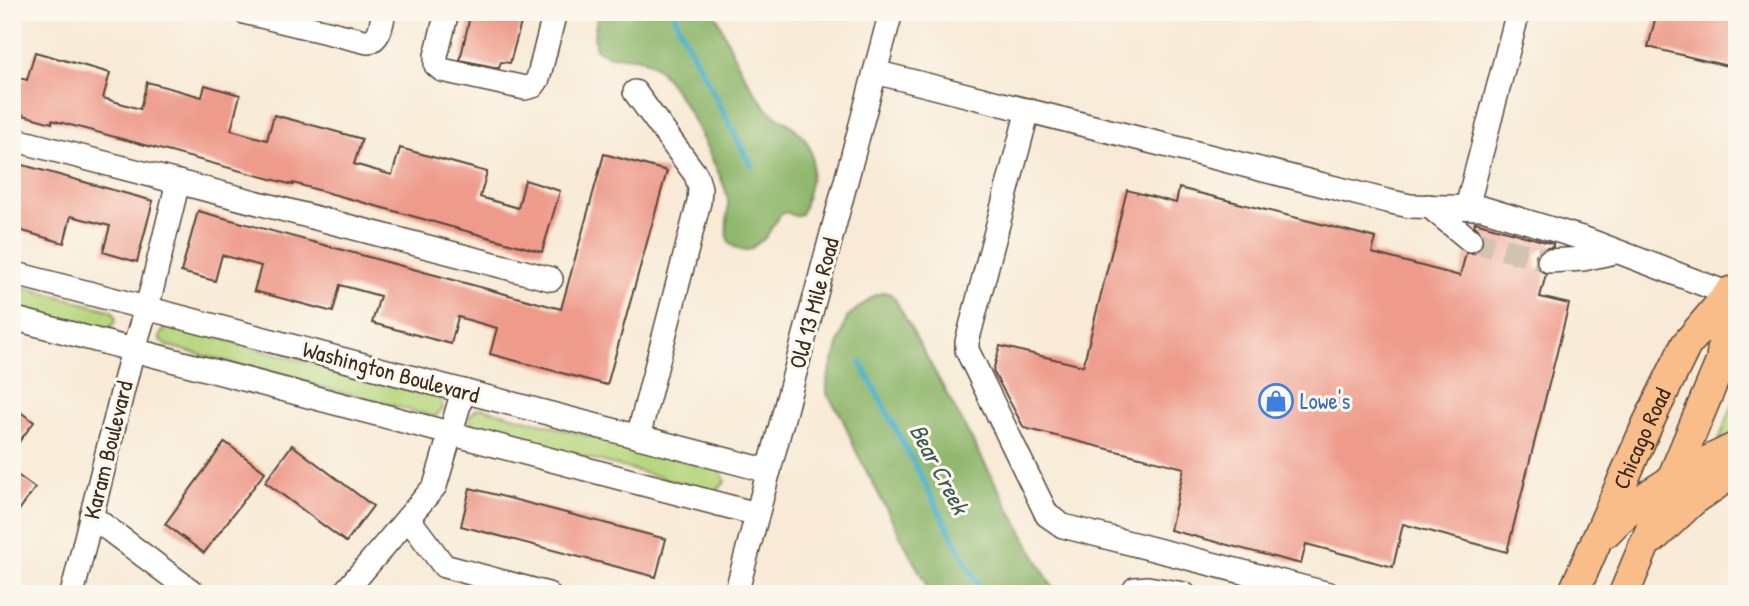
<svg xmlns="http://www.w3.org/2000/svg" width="1749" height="606" font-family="'Patrick Hand',sans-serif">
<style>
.green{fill:#b7d77f;stroke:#79804e;stroke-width:2}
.forest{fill:#91b86e;stroke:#667146;stroke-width:2}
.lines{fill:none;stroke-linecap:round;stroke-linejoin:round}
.stream{stroke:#46afc5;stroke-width:6}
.building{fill:#ee9b8b}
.minor-tunnel{stroke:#d2c4b1;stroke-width:23;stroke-dasharray:23 11;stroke-linecap:butt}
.minor-casing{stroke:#57473a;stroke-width:26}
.major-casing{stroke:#57473a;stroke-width:33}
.minor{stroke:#fff;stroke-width:23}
.major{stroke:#f8bd89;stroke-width:30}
.labels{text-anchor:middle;stroke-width:6;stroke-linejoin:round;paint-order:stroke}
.street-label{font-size:23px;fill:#3b2a1e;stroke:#fbf7ec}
.shop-label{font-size:23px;fill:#366cbe;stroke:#fbf7ec;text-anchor:start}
.water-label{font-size:24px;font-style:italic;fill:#3f5958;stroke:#fbf7ec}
</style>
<rect width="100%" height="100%" fill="#fbf7ec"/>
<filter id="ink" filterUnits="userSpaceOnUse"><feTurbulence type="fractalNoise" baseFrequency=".0143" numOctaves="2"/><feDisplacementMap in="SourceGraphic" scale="14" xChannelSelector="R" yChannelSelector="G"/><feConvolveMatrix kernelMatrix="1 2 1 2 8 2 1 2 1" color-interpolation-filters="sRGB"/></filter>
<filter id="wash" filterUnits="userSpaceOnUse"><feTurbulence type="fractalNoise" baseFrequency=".00686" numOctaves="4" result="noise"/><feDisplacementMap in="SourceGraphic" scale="28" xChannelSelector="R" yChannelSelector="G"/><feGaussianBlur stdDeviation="1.57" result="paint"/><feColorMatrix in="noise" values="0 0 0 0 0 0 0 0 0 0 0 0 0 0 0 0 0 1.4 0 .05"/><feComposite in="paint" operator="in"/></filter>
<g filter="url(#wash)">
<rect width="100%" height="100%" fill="#f8ead6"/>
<!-- green -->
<g class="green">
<path d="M12 284 109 310 114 313 116 321 109 329 104 330 12 307Z"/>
<path d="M173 326 437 397 441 399 443 408 436 416H431L168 346 160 340V335L167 327Z"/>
<path d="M1737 394V436L1719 440Z"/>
<path d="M482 408 718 470 722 473 725 482 717 491H712L477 428 470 421V415L477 409Z"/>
</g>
<!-- forest -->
<g class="forest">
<path d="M598 12H715C729 45 743 79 766 107 772 115 783 119 792 126 823 149 811 176 804 208L801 214 795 216 786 212 780 215 765 238 749 250C714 250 731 218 728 200 726 186 718 172 712 159 701 134 671 72 647 61 628 51 613 63 596 49L594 36Z"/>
<path d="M884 292 891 294 895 299 1056 594H931L856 451 842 417 827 394V381L847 317 874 296Z"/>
</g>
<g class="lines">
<!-- stream -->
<g class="stream">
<path d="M674 12 679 27 751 165"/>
<path d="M861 363 983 594"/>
</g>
</g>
<g id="blocks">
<!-- building -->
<g class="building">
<path d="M471 12H524L510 63 501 62 499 68 460 60Z"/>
<path d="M1657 12H1737V49L1732 67 1648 47Z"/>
<path d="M35 52 110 73 103 98 140 109 147 82 202 97 205 85 240 95 231 130 267 140 274 115 323 128 362 139 354 164 392 175 400 148 487 172 480 197 518 208 525 180 560 191 542 252 293 183V185L52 120V123L12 112V76L27 80Z"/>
<path d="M604 154 667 171 607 385 490 354 497 328 458 317 451 344 372 323 380 296 340 285 333 312 254 291 261 266 222 255 215 281 181 272 198 211 561 309Z"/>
<path d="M12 162 153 201 137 262 103 252 110 226 71 216 64 243 12 228Z"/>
<path d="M1179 188 1376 238 1372 253 1460 276 1466 253H1475L1484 243 1483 235 1474 225 1475 222 1553 244V247L1542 249 1536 255 1537 268 1546 274 1540 297 1569 304 1507 552 1403 524 1393 567 1306 544 1301 564 1170 530 1184 468 1024 428 993 371 1000 346 1083 366 1127 190 1176 203Z"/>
<path d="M12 406 34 422 12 451Z"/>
<path d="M225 442 265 472 204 553 165 524Z"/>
<path d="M292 445 373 506 346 542 265 482Z"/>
<path d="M12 471 35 488 12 520Z"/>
<path d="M470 488 666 539 656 577 461 526Z"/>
</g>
</g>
</g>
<g filter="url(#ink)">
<use href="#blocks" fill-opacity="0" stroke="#57473a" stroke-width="2"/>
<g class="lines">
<!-- minor-tunnel -->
<path class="minor-tunnel" d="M1470 240 1549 261"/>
<!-- minor casing -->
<g class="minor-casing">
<g id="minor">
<path d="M244 12 368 42C381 38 381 24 384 12"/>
<path d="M447 12 436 56V65L442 70 525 88 533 86 538 79 555 12"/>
<path d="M875 72 1387 201 1410 206 1482 208 1585 239 1729 294"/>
<path d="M635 92 696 175 700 188 699 202 638 437"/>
<path d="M1028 110 967 342V350L1047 515 1063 526 1329 594"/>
<path d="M12 139 551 279"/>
<path d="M1429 206 1470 240"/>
<path d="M1467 207 1518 12"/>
<path d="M1549 261 1583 259 1615 252"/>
<path d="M12 273 769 471"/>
<path d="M12 318 757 514"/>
<path d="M91 516 195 594"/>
<path d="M408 518 444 566 548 594"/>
<path d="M72 594 129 365 151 292 178 182"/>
<path d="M343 594 435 486 463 391"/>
<path d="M736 594 891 12"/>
<path d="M1132 594 1135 589 1148 588 1184 594"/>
</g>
</g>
<!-- major casing -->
<g class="major-casing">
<g id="major">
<path d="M1606 532C1643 492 1689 470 1737 447"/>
<path d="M1653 538 1692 501 1737 470"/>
<path id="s1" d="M1573 594 1648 423 1686 345 1729 294"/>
<path d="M1624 594 1721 362 1730 292"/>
</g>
</g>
<!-- minor -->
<use href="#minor" class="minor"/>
<!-- major -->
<use href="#major" class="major"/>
</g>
</g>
<!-- icons -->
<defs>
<g id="shop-ring" transform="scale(1.75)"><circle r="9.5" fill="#fbf7ec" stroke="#3f7fe0" stroke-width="1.5"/><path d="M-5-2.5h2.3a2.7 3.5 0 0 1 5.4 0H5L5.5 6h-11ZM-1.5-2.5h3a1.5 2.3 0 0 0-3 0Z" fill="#3f7fe0"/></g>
</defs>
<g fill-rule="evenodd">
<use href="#shop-ring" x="1276" y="401"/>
</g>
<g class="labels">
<!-- street labels -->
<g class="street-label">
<text transform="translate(814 303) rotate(-75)" y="8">Old 13 Mile Road</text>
<text transform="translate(391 372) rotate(15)" y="8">Washington Boulevard</text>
<text dy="8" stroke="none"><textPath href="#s1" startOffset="170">Chicago Road</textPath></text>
<text transform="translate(108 450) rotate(-76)" y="8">Karam Boulevard</text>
</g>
<!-- shop labels -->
<g class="shop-label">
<text x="1300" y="409">Lowe's</text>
</g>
<!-- water labels -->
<g class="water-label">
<text transform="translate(939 469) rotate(62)" y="8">Bear Creek</text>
</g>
</g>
<!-- margin -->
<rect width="1749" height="606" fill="none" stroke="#fbf7ec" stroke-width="42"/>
</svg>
